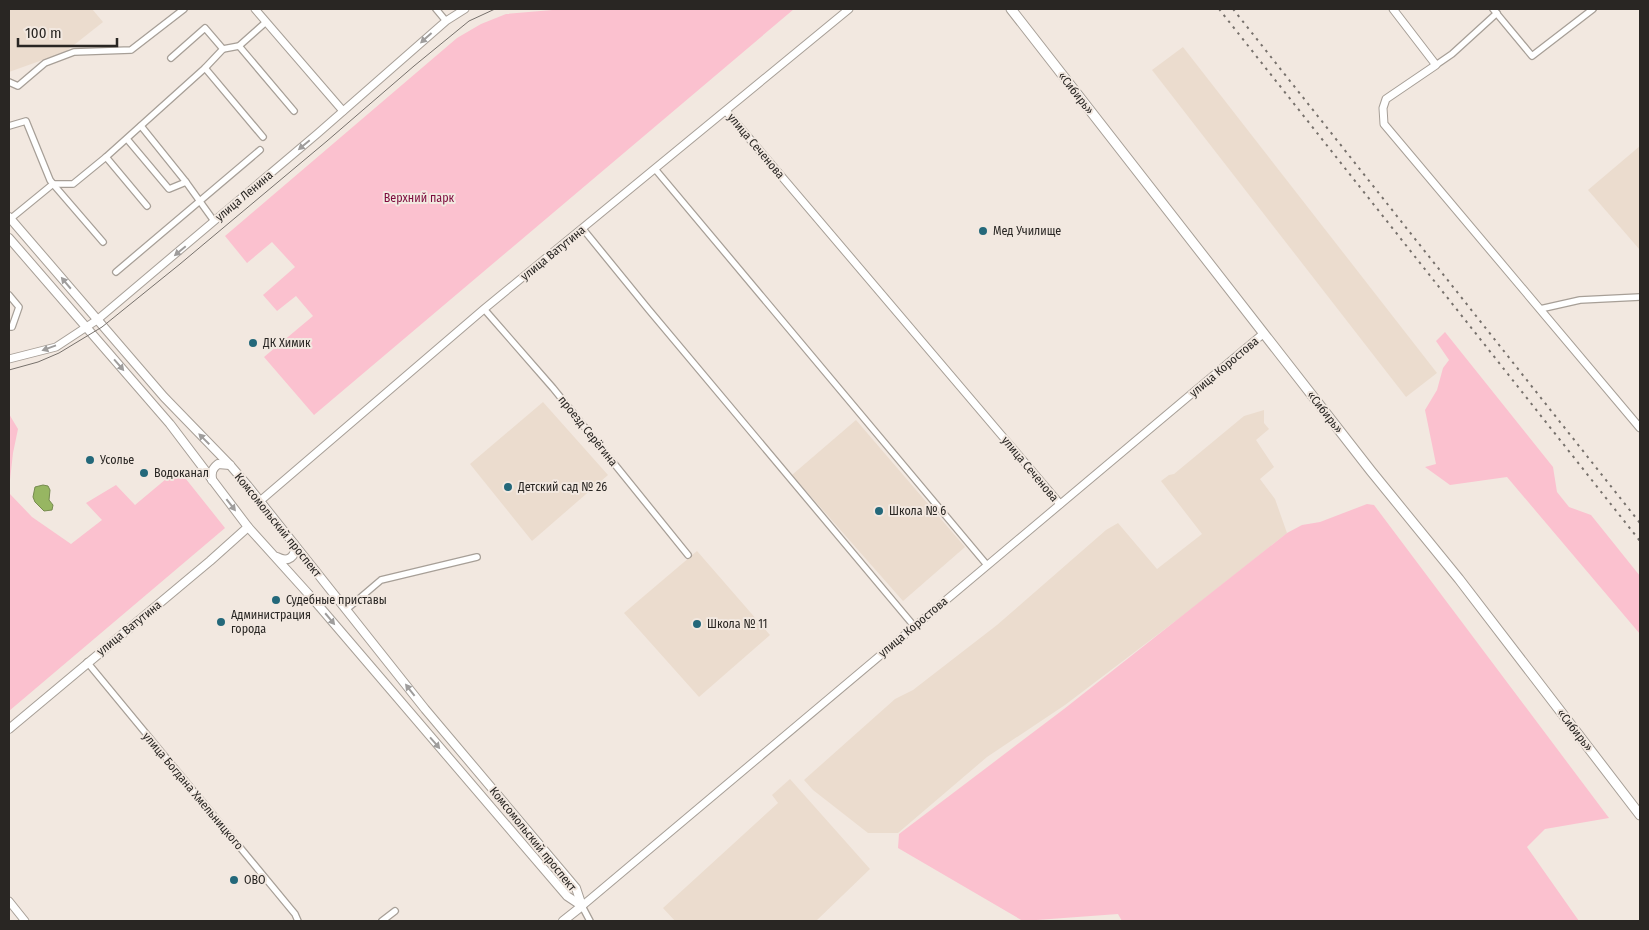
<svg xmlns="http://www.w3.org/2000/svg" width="1649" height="930" font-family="'Fira Sans Condensed',sans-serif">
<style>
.built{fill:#ebdcce}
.green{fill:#fbc1cf}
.water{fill:#97b662;stroke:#768b4f}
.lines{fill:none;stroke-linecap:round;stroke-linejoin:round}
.minor-casing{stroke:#a79f97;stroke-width:8}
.tertiary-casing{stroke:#a79f97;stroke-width:9}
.secondary-casing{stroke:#a79f97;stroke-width:10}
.primary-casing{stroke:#a79f97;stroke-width:11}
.minor{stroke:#fff;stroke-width:5.5}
.tertiary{stroke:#fff;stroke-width:7}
.secondary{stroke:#fff;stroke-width:8}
.primary{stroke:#fff;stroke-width:9}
.tram{stroke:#77716c;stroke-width:1}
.rail{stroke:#77716c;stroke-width:2;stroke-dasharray:2.5 5;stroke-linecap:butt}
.oneway{fill:#9f9d9c}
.poi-dot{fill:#24687a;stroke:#f2e8e0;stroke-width:2}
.labels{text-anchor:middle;stroke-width:4;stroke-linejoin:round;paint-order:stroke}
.street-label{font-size:12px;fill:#292623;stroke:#f2e8e0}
.park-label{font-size:12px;fill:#7b0a3c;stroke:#f2e8e0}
.poi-label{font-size:12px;fill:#292623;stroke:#f2e8e0;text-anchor:start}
</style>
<rect width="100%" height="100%" fill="#f2e8e0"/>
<!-- built -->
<g class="built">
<path d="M9 9H92L103 22 65 52 9 72Z"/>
<path d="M1183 47 1437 373 1406 397 1152 70Z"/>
<path d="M1640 146V250L1588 190Z"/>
<path d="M543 402 608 475 532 541 470 464Z"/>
<path d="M1264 410V423L1269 429 1256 440 1274 467 1260 479 1275 499 1287 533 1190 610 1065 705 987 757 898 833H868L813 790 804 780 895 699 913 690 997 625 1106 530 1118 523 1157 569 1202 534 1161 481 1169 475 1174 474 1244 416Z"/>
<path d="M856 420 965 547 903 601 792 475Z"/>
<path d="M697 551 770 635 699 697 624 613Z"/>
<path d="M790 779 870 869 816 921H675L663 908 778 803 772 795Z"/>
</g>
<!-- green -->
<g class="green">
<path d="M564 9H794L314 415 264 357 313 316 296 296 277 311 263 295 295 267 272 242 247 263 225 236 457 38 481 24 506 14Z"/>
<path d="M1445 332 1553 467 1557 492 1569 507 1591 515 1640 576V634L1507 477 1450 485 1425 467 1436 464 1425 410 1437 390 1443 368 1449 360 1436 341Z"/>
<path d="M9 414 18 429 13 453 9 489Z"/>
<path d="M178 469 225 528 9 711V493L32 517 71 544 102 520 86 503 116 485 135 505Z"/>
<path d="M1367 504 1374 505 1609 818 1545 829 1527 847 1579 921H1122L1118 914 1023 921 898 848 899 834 1064 709 1287 533 1302 525 1320 522Z"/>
</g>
<!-- water -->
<path class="water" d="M43 485 48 486 50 490 49 500 53 505 52 510 44 511 35 502 33 497 35 487Z"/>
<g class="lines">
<!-- minor casing -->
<g class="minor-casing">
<g id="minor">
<path d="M436 9 446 21"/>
<path d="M1493 9 1532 56 1593 9"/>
<path d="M239 46 294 111"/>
<path d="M171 58 205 28 223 49 239 46 266 22"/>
<path d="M1436 65 1452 54 1497 13"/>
<path d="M205 68 263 137"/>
<path d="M9 82 18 86 45 63 74 52 131 50 184 9"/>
<path d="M9 126 26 121 50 180 53 184 9 220"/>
<path d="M141 126 186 182 214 221"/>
<path d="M127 139 169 189 186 182"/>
<path d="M106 157 147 206"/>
<path d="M655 169 987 565"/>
<path d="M53 184H73L106 157 205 68 223 49"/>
<path d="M53 184 103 242"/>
<path d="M583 229 649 310 914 626"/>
<path d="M116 272 260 150"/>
<path d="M9 295 19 307 12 327H9"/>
<path d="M484 309 553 388 688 555"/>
<path d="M1540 309 1580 300 1640 297"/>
<path d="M347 609 381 580 477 557"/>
<path d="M87 662 295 914 298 921"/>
<path d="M582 906 590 921"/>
<path d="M382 921 395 911"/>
</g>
</g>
<!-- tertiary casing -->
<g class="tertiary-casing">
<g id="tertiary">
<path d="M255 9 343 111"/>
<path d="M1393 9 1436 65 1386 99 1383 108 1384 124 1640 428"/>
<path d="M726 111 1060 504"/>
<path d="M9 359 56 347 97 320 317 134 446 21 465 9"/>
<path d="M260 501 484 309 849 9"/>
<path d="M9 901 25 921"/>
<path d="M582 906 1264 333"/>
</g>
</g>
<!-- secondary casing -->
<g class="secondary-casing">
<g id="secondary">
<path d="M9 217 164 397 230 465 248 486 425 709 576 888 582 906"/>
<path d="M9 238 170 424 248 527 313 599 567 896 582 906"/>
<path d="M212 480C211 472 212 469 218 464L230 465"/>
<path d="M277 557C288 563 297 557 294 544"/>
<path d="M9 729 210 561 248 527"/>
<path d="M563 921 582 906"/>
</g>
</g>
<!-- primary casing -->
<g class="primary-casing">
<path id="primary" d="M1011 9 1371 471 1459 579 1640 815"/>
</g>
<!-- minor -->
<use href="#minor" class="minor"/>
<!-- tertiary -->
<use href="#tertiary" class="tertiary"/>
<!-- secondary -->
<use href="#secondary" class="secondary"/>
<!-- primary -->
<use href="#primary" class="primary"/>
<!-- tram -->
<path class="tram" d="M9 370 38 362 59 353 102 327 180 264 327 141 414 66 469 21 495 9"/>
<!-- rail -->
<g class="rail">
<path d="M1219 9 1640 541"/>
<path d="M1233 9 1640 523"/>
</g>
</g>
<!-- one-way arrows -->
<defs><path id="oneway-solid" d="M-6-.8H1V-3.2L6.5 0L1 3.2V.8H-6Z" transform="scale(1.25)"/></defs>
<g class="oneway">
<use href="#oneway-solid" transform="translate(426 38) rotate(138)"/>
<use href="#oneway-solid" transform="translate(304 145) rotate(140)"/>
<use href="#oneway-solid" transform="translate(180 251) rotate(140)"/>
<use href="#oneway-solid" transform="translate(66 283) rotate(-130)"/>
<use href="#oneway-solid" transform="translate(49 348) rotate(160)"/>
<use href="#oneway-solid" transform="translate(119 365) rotate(49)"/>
<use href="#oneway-solid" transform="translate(204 439) rotate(-135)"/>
<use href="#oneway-solid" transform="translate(231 505) rotate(52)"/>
<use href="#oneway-solid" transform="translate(330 619) rotate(50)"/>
<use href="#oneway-solid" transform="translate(410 690) rotate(-128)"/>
<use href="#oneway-solid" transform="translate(435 743) rotate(49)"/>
</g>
<!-- markers -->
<g class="poi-dot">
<circle cx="983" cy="231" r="5"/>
<circle cx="253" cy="343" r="5"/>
<circle cx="90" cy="460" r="5"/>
<circle cx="144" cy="473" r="5"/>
<circle cx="508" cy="487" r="5"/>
<circle cx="879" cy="511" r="5"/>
<circle cx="276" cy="600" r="5"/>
<circle cx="221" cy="622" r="5"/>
<circle cx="697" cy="624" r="5"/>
<circle cx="234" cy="880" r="5"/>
</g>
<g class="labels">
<!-- street labels -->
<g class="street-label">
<text transform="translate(1076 93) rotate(52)" y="4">«Сибирь»</text>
<text transform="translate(756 146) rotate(50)" y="4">улица Сеченова</text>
<text transform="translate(244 196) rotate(-40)" y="4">улица Ленина</text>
<text transform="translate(553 253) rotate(-39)" y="4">улица Ватутина</text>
<text transform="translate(1224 367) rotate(-40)" y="4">улица Коростова</text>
<text transform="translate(1325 412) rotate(52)" y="4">«Сибирь»</text>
<text transform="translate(588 431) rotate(51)" y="4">проезд Серёгина</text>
<text transform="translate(1030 469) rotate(50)" y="4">улица Сеченова</text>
<text transform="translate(278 525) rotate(51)" y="4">Комсомольский проспект</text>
<text transform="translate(913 627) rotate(-40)" y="4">улица Коростова</text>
<text transform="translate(129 628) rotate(-39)" y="4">улица Ватутина</text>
<text transform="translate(1575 730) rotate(52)" y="4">«Сибирь»</text>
<text transform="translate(193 791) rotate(50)" y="4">улица Богдана Хмельницкого</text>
<text transform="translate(533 839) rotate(51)" y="4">Комсомольский проспект</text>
</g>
<!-- park labels -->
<g class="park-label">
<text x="419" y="202">Верхний парк</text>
</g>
<!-- poi labels -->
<g class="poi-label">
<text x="993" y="235">Мед Училище</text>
<text x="263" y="347">ДК Химик</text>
<text x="100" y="464">Усолье</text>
<text x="154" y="477">Водоканал</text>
<text x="518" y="491">Детский сад № 26</text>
<text x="889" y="515">Школа № 6</text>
<text x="286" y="604">Судебные приставы</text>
<text x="231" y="619">Администрация<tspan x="231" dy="14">города</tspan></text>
<text x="707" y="628">Школа № 11</text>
<text x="244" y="884">ОВО</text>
</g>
</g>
<!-- border -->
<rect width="1649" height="930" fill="none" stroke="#292623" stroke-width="20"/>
<!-- scale -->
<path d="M18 38v8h99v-8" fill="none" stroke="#292623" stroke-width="2.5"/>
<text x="25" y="38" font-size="15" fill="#292623" stroke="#f2e8e0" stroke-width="4" paint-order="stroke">100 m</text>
</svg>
